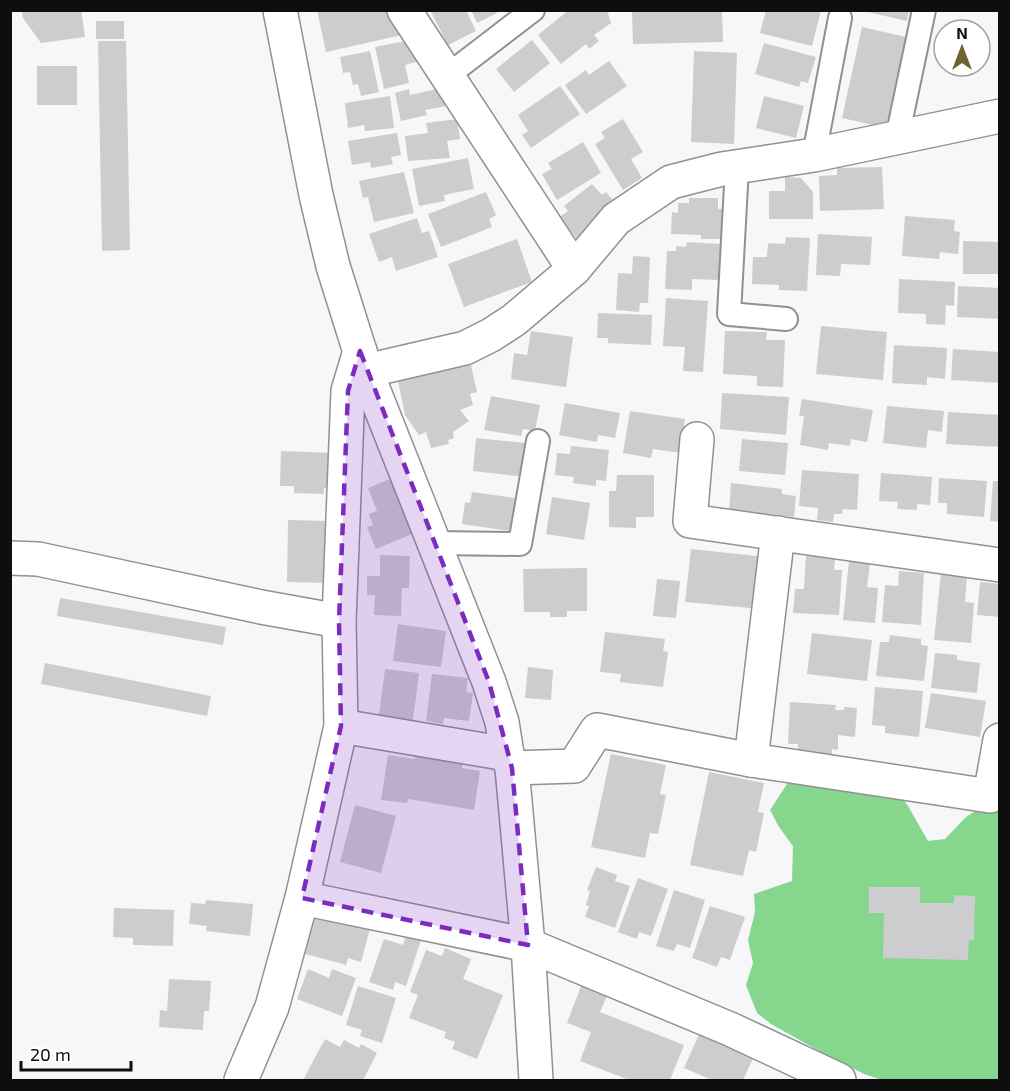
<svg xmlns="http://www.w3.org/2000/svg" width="1010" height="1091" font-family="'Exo 2',sans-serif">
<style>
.forest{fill:#87d68d}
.building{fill:#cdcdcf}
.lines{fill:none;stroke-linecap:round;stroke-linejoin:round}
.service-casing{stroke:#909193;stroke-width:26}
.minor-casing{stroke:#909193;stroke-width:36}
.tertiary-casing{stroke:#909193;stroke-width:36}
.service{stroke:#fff;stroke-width:22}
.minor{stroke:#fff;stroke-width:33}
.tertiary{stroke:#fff;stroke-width:33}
.marked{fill:#7b2cbf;fill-opacity:0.2;stroke:#7b2cbf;stroke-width:4.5;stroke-dasharray:12 8;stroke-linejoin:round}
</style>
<rect width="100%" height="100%" fill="#f6f7f9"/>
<!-- forest -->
<path class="forest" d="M789 781 896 789 908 806 928 841 945 839 966 817 999 796V1080H882L864 1074 830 1057 771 1024 757 1013 746 985 753 963 748 940 755 912 754 894 792 881 793 846 779 827 770 810Z"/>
<!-- building -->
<g class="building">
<path d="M22 10H81L85 37 41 43 23 18Z"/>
<path d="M317 10H396L411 33 326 52Z"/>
<path d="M430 10H466L476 31 448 45Z"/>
<path d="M471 10H496L497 13 477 23Z"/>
<path d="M569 10H607L611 23 594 35 599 41 589 49 586 44 561 64 538 35Z"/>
<path d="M632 10H722L723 42 633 44Z"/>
<path d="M766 10H821L812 46 760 33Z"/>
<path d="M859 10H909L907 21Z"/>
<rect x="96" y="21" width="28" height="18"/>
<path d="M862 27 906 37 886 128 842 118Z"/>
<path d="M415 39 420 61 405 65 409 83 384 89 375 47Z"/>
<path d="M532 40 550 63 514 92 496 69Z"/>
<path d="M98 41H126L130 250 102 251Z"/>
<path d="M764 43 816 57 808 83 801 81 799 87 755 74Z"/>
<path d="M370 51 379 92 361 96 358 84 353 85 350 72 343 73 340 57Z"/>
<path d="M694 51 737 53 734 144 691 142Z"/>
<path d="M609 61 627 86 586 114 565 85 586 70 589 75Z"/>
<rect x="37" y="66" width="40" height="39"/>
<path d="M560 86 580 114 531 148 522 135 528 131 518 115Z"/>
<path d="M442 88 446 106 425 110 427 115 401 121 395 93 409 89 410 95Z"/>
<path d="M390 96 394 128 365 131 364 125 348 128 345 103Z"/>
<path d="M764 96 804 106 796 138 756 128Z"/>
<path d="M457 119 460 139 447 141 450 158 408 161 405 136 428 133 426 123Z"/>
<path d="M623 119 643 152 631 159 642 178 623 190 595 144 605 138 601 132Z"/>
<path d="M397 133 401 155 391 157 393 164 371 168 370 162 352 165 348 141Z"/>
<path d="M583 142 601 173 557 200 542 174 552 169 548 163Z"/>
<path d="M468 158 474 189 444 195 445 201 419 206 412 169Z"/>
<path d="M882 167 884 209 820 211 819 176 837 175V168Z"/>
<path d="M404 172 414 213 374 222 368 197 363 198 359 181Z"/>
<path d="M785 177 801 178 813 192V219H769V191H785Z"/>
<path d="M592 184 602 195 606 192 618 206 577 239 560 217 568 211 564 206Z"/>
<path d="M486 192 496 215 489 219 492 227 441 247 428 214Z"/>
<path d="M689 198H718V209H725V239H701V235L671 234 672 212 678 213V203H689Z"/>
<path d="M905 216 955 220 954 231 960 232 958 254 940 252 939 259 902 256Z"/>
<path d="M417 218 422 233 429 231 438 257 396 271 392 257 379 262 369 234Z"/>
<path d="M818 234 872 237 870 265 841 264 840 276 816 275Z"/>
<path d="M786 237 810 238 807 291 779 290V285L752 284 753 257H767L768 243 785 244Z"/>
<path d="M517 239 532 282 464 307 448 264Z"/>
<path d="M963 241 1000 242V274H963Z"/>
<path d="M687 242 721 244 719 280 692 279V290L665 289 667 251H676V246L686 247Z"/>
<path d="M633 256 650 257 648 303H640L639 312 616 310 618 273 632 274Z"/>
<path d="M899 279 955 282 954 306 946 305 945 325 926 324V314L898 313Z"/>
<path d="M958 286 1000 288V319L957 317Z"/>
<path d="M666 298 708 301 703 372 683 371 685 347 663 346Z"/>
<path d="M598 313 652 315 651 345 608 343V338H597Z"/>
<path d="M821 326 887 332 883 380 816 374Z"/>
<path d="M531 331 573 337 566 387 511 379 514 353 527 355Z"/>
<path d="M725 331 767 332 766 340H785L783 387 757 386V376L723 374Z"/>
<path d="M894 345 947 348 945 379 927 377V385L892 383Z"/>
<path d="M953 349 1000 352V383L951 380Z"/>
<path d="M471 365 477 392 470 394 473 405 460 410 469 421 453 432 454 438 448 440 449 444 431 448 426 432 419 435 405 415 398 381Z"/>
<path d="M722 393 789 397 786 435 720 429Z"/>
<path d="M491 396 540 405 535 431 523 429 521 436 484 430Z"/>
<path d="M802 399 873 410 867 442 851 439 850 446 829 443 828 450 800 445 804 416H799Z"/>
<path d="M565 403 620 413 615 438 598 435 597 442 559 435Z"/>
<path d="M887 406 944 411 942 432 928 430 926 448 883 443Z"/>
<path d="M630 411 685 419 680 453 653 449 651 458 623 453Z"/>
<path d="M948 412 1000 415V447L946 444Z"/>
<path d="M476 438 525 443 524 453H528L525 477 473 471Z"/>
<path d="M742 439 788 443 785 475 739 471Z"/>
<path d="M571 446 609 450 606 481 596 480V486L573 483 574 477 555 475 557 453 570 454Z"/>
<path d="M281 451 335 453 333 488H324V494L294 493V486H280Z"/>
<path d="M802 470 859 474 857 510 843 509 842 514H834L833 522 817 520 818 508 799 506Z"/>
<path d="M881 473 932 477 930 505 917 504V510L897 509 898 502 879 501Z"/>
<path d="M617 475H654V517H636V528L609 527V491H616Z"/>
<path d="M939 478 987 481 984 517 947 514V503H938Z"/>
<path d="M390 479 412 534 376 549 367 527 373 525 369 514 377 511 368 488Z"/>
<path d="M993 481H1000V522L990 521Z"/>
<path d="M731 483 782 489V494L796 496 794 517 729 511Z"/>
<path d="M472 492 515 498 510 531 462 524 465 502 470 503Z"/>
<path d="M552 497 590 503 584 540 546 534Z"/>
<path d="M288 520 331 521 329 583 287 582Z"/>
<path d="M691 549 766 557 761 609 685 602Z"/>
<path d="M380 555 410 556 409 588H402L401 616 374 615 375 595H367V576H380Z"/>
<path d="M806 556 835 558 834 570H842L839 615 793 613 795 589H804Z"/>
<path d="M849 561 870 563 867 587 878 588 875 623 843 620Z"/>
<path d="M587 568V611H567V617H550V612H524L523 569Z"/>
<path d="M899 571 924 573 921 625 882 622 885 585 898 586Z"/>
<path d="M941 572 967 575 965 602 974 603 971 643 934 640Z"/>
<path d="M657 579 680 581 676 618 653 616Z"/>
<path d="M980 582 1000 584V617L977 615Z"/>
<path d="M60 598 226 627 223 645 57 616Z"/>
<path d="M398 624 446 631 441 667 393 661Z"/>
<path d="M605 632 665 639 663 651 668 652 663 687 620 682 621 674 600 672Z"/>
<path d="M812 633 872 640 867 681 807 674Z"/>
<path d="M890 635 921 639V645L928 646 924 681 876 676 880 642H889Z"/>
<path d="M935 653 957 655V660L980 663 977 693 931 688Z"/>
<path d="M45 663 211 696 207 716 41 684Z"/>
<path d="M528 667 553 670 551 700 525 698Z"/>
<path d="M385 669 419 673 413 720 379 715Z"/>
<path d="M432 674 468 678 466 692 473 693 469 721 444 718 443 724 426 721Z"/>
<path d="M875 687 923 691 919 737 885 733V726L872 725Z"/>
<path d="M931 693 986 701 980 737 925 728Z"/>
<path d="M790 702 836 705 835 710H844V707L857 708 855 737 838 735V750L832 749V756L797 754 798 744H788Z"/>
<path d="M416 751 463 758 462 768 480 771 474 810 408 799 407 803 381 800 388 755 415 759Z"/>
<path d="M611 754 666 765 660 794 666 795 658 834 650 833 645 858 591 847Z"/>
<path d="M709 772 764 783 758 812 764 813 756 852 749 850 743 876 690 865Z"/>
<path d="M355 805 396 816 381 873 340 862Z"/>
<path d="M596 867 617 875 615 881 630 886 615 928 585 917 589 906 586 905 590 891 587 890Z"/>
<path d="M638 878 668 889 651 936 639 932 637 939 618 932Z"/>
<path d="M869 887H920V903H954V895L975 896 974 940H969L968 960 883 958 884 913H869Z"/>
<path d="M674 890 705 900 690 948 677 944 674 951 656 946Z"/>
<path d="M206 900 253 904 250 936 206 931 207 926 189 924 191 903 205 904Z"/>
<path d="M710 906 745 917 730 960 721 957 717 967 692 958Z"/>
<path d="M114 908 174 910 173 946 133 945V938L113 937Z"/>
<path d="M327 913 371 925 361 962 348 958 346 965 302 953 311 921Z"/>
<path d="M406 935 421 940 406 986 395 982 393 990 369 982 384 939 403 945Z"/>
<path d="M445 948 471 959 463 979 503 995 477 1059 452 1049 455 1042 444 1038 446 1032 409 1018 418 995 410 992 426 950 442 956Z"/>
<path d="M308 969 329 978 332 969 356 978 342 1016 297 999Z"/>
<path d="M169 979 211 981 209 1011H204L203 1030 159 1027 160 1010 167 1011Z"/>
<path d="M583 981 609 991 600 1012 684 1045 670 1080H629L580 1061 591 1032 567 1023Z"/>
<path d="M358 986 396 998 382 1043 360 1036 362 1030 346 1025Z"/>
<path d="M701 1030 755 1054 743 1080H712L684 1068Z"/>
<path d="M325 1039 340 1047 344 1040 359 1048 361 1044 377 1053 363 1080H303Z"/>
</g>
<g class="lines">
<!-- service casing -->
<g class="service-casing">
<g id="service">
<path d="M447 76 533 10"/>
<path d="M897 138 924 10"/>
<path d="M814 155 840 18"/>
<path d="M737 167 729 314 786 319"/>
<path d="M434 543 520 544 538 441"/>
</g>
</g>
<!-- minor casing -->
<g class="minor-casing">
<g id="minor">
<path d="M404 10 574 269"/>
<path d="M366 371 465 348 491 335 514 320 574 269 616 219 671 182 722 169 814 155 1000 116"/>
<path d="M697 439 690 521 1000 565"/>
<path d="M10 558 38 559 261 607 339 621"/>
<path d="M341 726 507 754"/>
<path d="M751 760 778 533"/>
<path d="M512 768 574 766 597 730 751 760 990 796 1000 740"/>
<path d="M302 898 528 945 730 1029 839 1080"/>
<path d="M241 1080 272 1007 302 898 341 726 339 621 348 391 360 351"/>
</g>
</g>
<!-- tertiary casing -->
<g class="tertiary-casing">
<path id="tertiary" d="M280 10 316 195 333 266 366 371 489 682 502 722 507 754 512 768 528 945 536 1080"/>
</g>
<!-- service -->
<use href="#service" class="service"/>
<!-- minor -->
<use href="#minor" class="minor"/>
<!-- tertiary -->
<use href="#tertiary" class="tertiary"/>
</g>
<!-- marked area -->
<path class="marked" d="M360 351 489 682 512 768 528 945 302 898 341 726 339 621 348 391Z"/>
<!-- border -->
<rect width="1010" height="1091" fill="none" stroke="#0e0e0f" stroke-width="24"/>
<!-- north arrow -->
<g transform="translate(962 48)"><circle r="28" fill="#ffffff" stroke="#9f9f9f" stroke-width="1.5"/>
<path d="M0-4.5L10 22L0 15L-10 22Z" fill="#6f6330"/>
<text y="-9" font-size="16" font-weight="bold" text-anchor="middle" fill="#0e0e0f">N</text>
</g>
<!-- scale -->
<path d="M21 1061v9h110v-9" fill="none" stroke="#0e0e0f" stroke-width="3"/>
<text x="30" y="1061" font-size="18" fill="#0e0e0f" stroke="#ffffff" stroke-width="4.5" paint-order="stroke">20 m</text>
</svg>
